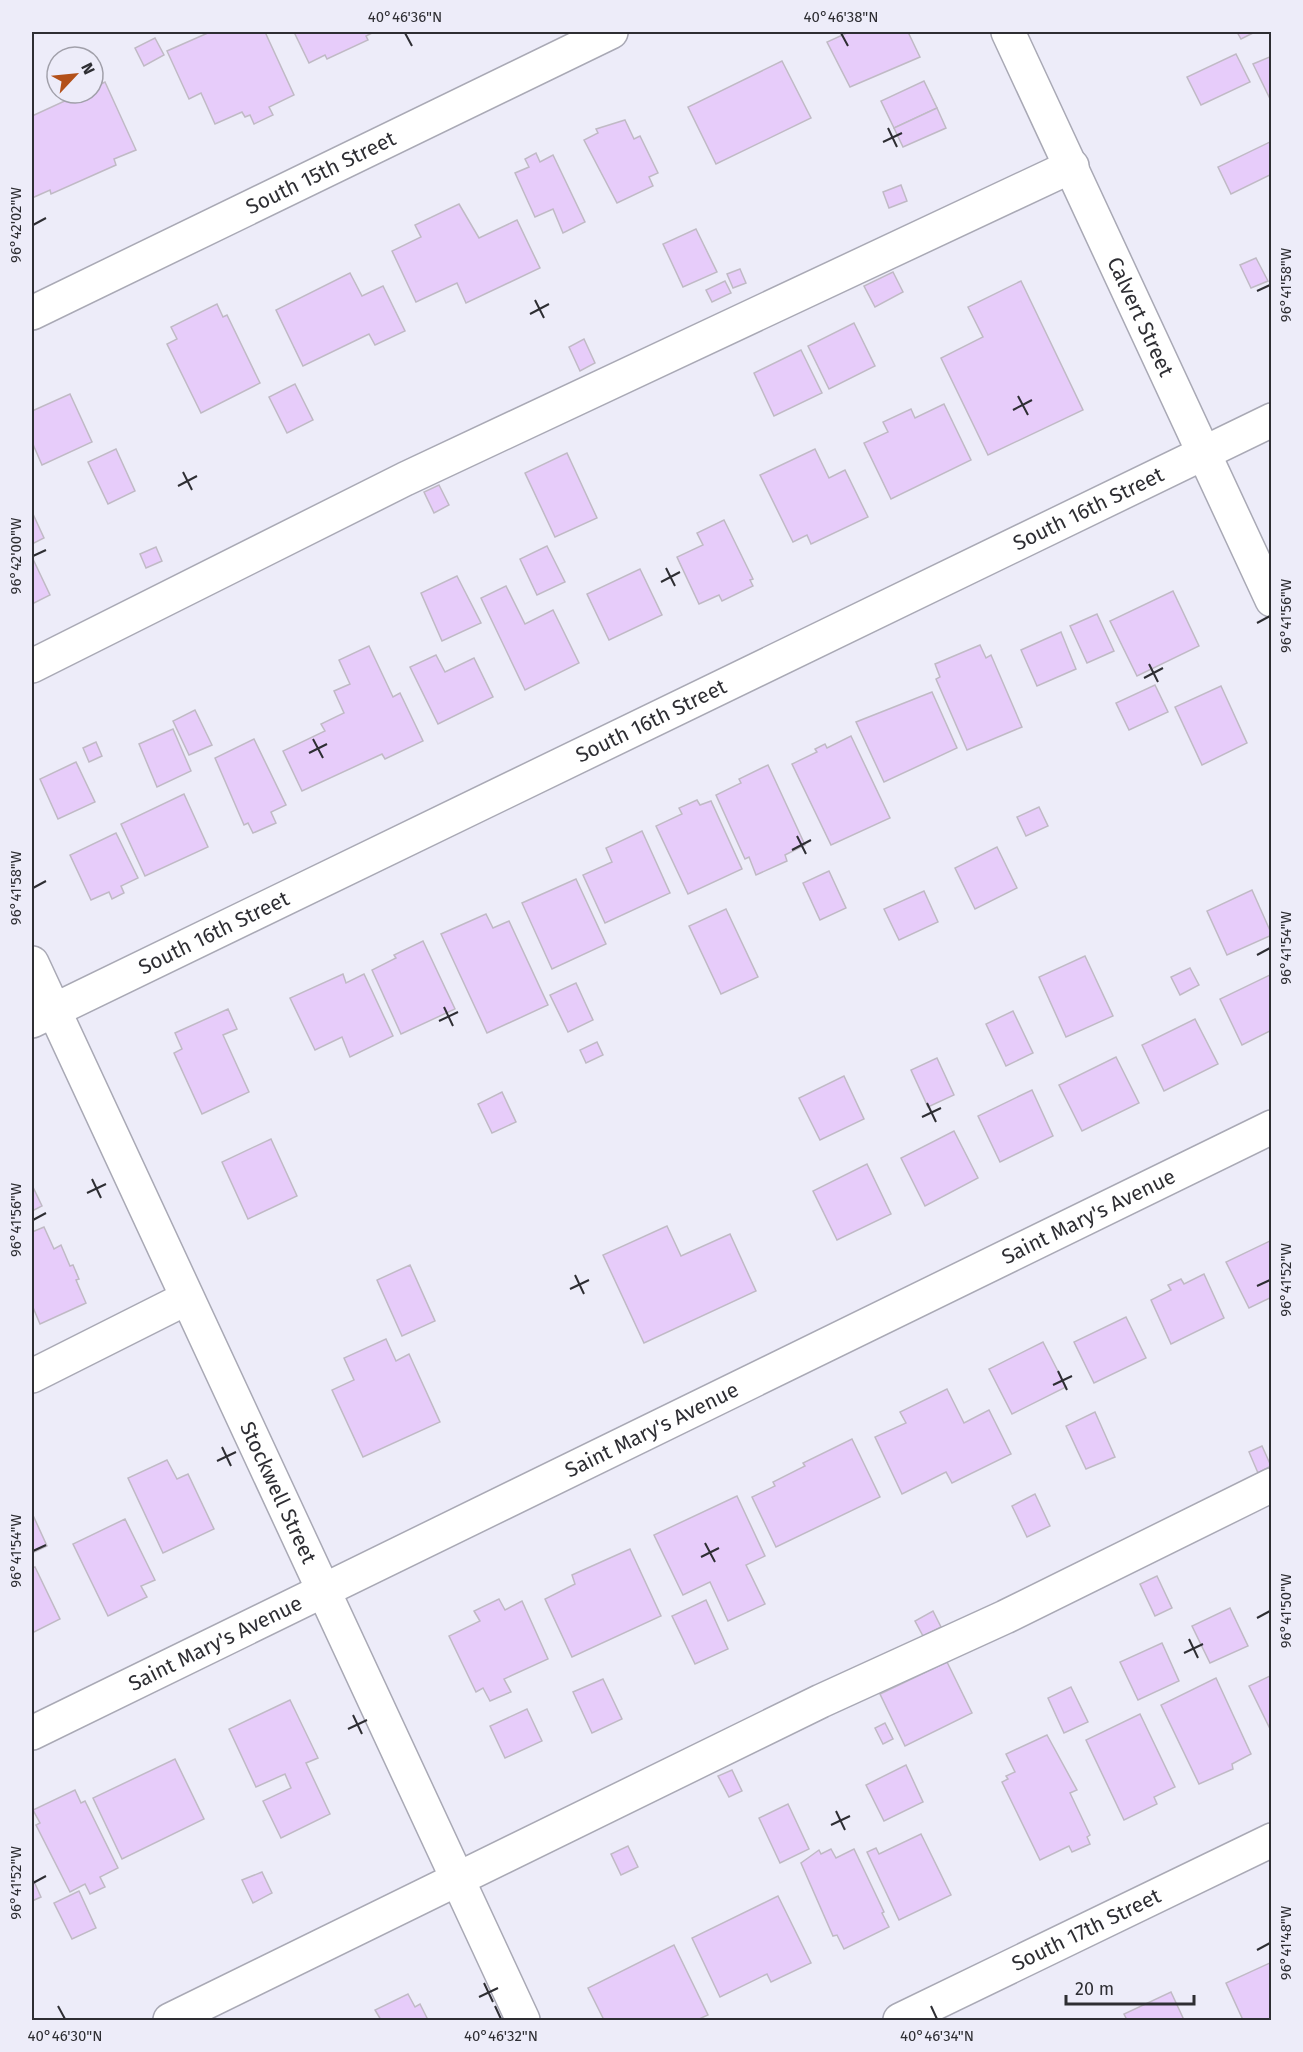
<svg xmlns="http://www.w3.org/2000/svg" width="1303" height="2052" font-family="'Fira Sans',sans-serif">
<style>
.building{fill:#e7ccfa;stroke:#c0bac5;stroke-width:1.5}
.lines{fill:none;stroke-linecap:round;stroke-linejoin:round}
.minor-casing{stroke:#a9a9b5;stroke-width:36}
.minor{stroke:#fff;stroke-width:33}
.ticks{fill:none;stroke:#2e2e33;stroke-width:2}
.labels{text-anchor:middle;stroke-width:4.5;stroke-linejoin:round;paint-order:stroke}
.street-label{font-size:21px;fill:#2e2e33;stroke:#edecf9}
.neatline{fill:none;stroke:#2e2e33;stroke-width:2}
.ticks-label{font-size:15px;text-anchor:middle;fill:#2e2e33}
</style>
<rect width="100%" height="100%" fill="#edecf9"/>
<!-- building -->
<g class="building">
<path d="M210 32H265L294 95 269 107 273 115 254 124 250 115 245 117 242 112 215 124 201 93 189 99 167 51Z"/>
<path d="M294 32H374L366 36 368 40 327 59 325 55 309 63Z"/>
<path d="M849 32H908L920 57 850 87 827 42Z"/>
<path d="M1237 32H1255L1241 39Z"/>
<path d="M155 38 164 55 144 66 135 48Z"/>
<path d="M1236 54 1250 82 1201 105 1187 77Z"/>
<path d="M1272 56V103L1253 64Z"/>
<path d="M782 61 811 118 716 164 688 107Z"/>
<path d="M94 66 103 83 93 88V67Z"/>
<path d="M924 81 937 108 894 128 881 101Z"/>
<path d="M105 82 136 150 114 159 116 165 51 194 50 190 32 198V116L82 93H93V88Z"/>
<path d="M937 108 946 128 903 147 894 128Z"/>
<path d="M625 120 634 139 640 136 658 173 649 177 653 186 617 203 584 140 598 133 596 129Z"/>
<path d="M1272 141V174L1231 194 1218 167Z"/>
<path d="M536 153 540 162 553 155 585 222 563 233 553 209 535 217 515 173 529 167 525 159Z"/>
<path d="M901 185 907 201 889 208 883 192Z"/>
<path d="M459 204 479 238 517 220 540 268 466 303 457 283 416 302 392 251 421 237 415 225Z"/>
<path d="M696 229 717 272 683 287 663 244Z"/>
<path d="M1256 258 1268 281 1251 288 1240 265Z"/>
<path d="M740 269 746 283 733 288 727 274Z"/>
<path d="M893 272 903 292 875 307 864 286Z"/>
<path d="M350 273 362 296 383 286 405 331 375 345 369 334 303 366 276 310Z"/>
<path d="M725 281 731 293 712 302 706 290Z"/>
<path d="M1021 281 1083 410 988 455 941 358 983 337 968 307Z"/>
<path d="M217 304 223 317 227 315 260 383 201 413 167 344 177 339 171 327Z"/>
<path d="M854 323 875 366 829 389 808 346Z"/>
<path d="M584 339 595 363 580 371 569 347Z"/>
<path d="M801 350 822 393 774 416 754 373Z"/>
<path d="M295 384 313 420 287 433 269 397Z"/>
<path d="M70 394 92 442 42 465 32 442V411Z"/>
<path d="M944 404 971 460 891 499 864 443 888 432 883 422 911 409 915 418Z"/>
<path d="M116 449 135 491 108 504 88 462Z"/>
<path d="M815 449 829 478 845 470 868 517 811 544 807 535 793 542 760 475Z"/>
<path d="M567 453 597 518 555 537 525 473Z"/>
<path d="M439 485 449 505 434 513 424 492Z"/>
<path d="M33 514 44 538 32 544V515Z"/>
<path d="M724 520 753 579 750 580 753 586 722 601 719 595 699 604 677 557 703 545 697 533Z"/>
<path d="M547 546 565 582 537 595 520 559Z"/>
<path d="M156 547 162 561 146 568 140 554Z"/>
<path d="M32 557 50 595 32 604Z"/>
<path d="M640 569 662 615 609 640 587 594Z"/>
<path d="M457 576 481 623 442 641 421 593Z"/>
<path d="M506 586 525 624 553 610 579 663 525 690 481 598Z"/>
<path d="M1173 591 1199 646 1137 676 1110 621Z"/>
<path d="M1097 614 1114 651 1087 663 1070 626Z"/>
<path d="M1061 632 1076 669 1037 686 1021 650Z"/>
<path d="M980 645 986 658 991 655 1022 727 967 750 936 679 940 677 935 664Z"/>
<path d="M369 646 393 697 400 693 423 741 385 759 382 754 302 791 283 751 325 731 321 724 344 713 334 691 350 684 339 660Z"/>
<path d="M436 655 445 672 474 658 493 697 438 724 410 667Z"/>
<path d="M1155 685 1168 712 1129 730 1116 703Z"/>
<path d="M1221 686 1247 743 1202 765 1175 707Z"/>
<path d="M932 692 957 748 884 782 856 722Z"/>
<path d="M195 710 212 745 189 755 173 721Z"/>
<path d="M173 729 191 771 157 787 139 744Z"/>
<path d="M851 736 890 818 831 845 792 764 817 752 815 749 825 744 827 748Z"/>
<path d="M254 739 286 805 271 812 276 823 253 833 248 823 244 825 215 758Z"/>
<path d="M96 742 102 756 89 762 83 748Z"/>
<path d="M76 762 95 802 58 819 40 779Z"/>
<path d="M768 765 805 845 785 855 787 861 756 875 749 857 745 859 716 795 741 783 739 779Z"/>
<path d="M184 794 208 847 145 876 121 824Z"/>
<path d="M697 800 700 805 711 801 742 869 688 894 656 826 682 814 679 808Z"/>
<path d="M1039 807 1048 826 1026 836 1017 817Z"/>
<path d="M642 831 670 893 605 923 583 875 612 862 606 848Z"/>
<path d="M116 833 138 878 121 886 124 893 112 899 109 892 91 900 70 855Z"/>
<path d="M997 847 1017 888 975 909 955 868Z"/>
<path d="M829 871 846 908 820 920 803 883Z"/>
<path d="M576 879 606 944 552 969 522 903Z"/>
<path d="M1252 890 1272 935 1227 955 1207 911Z"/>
<path d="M924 891 938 922 899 940 884 909Z"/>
<path d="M726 909 758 977 721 994 689 926Z"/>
<path d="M486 914 493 928 509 921 548 1005 487 1033 441 934Z"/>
<path d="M423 941 455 1009 401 1034 372 970 396 958 394 955Z"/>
<path d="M1085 956 1113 1016 1066 1037 1039 977Z"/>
<path d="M1190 968 1199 985 1180 995 1171 977Z"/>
<path d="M343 974 346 983 364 974 393 1036 350 1057 342 1037 315 1050 290 998Z"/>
<path d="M1272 974V1030L1242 1045 1220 999Z"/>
<path d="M576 983 593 1020 568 1032 550 995Z"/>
<path d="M228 1009 237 1029 223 1035 249 1092 202 1114 174 1053 182 1049 175 1033Z"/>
<path d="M1013 1011 1033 1053 1006 1066 986 1024Z"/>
<path d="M1195 1019 1218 1064 1164 1091 1142 1045Z"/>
<path d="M597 1042 603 1055 586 1063 580 1050Z"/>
<path d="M1116 1057 1139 1103 1082 1131 1059 1085Z"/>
<path d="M937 1058 954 1095 928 1107 911 1070Z"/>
<path d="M844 1076 864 1119 820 1140 799 1098Z"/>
<path d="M1032 1090 1053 1136 1000 1162 978 1116Z"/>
<path d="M502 1092 516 1122 492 1133 478 1104Z"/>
<path d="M954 1131 978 1178 925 1206 901 1158Z"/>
<path d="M271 1139 297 1196 248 1219 222 1162Z"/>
<path d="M867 1164 891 1214 837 1240 813 1191Z"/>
<path d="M32 1185 42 1206 32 1211Z"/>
<path d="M667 1226 681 1256 730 1234 756 1291 644 1343 603 1255Z"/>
<path d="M44 1227 54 1249 61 1245 70 1266 73 1265 79 1279 76 1280 86 1303 40 1324 32 1305V1232Z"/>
<path d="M1272 1240V1297L1249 1308 1226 1262Z"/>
<path d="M410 1265 435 1321 402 1336 377 1280Z"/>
<path d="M1204 1274 1224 1318 1171 1344 1151 1300 1171 1290 1168 1285 1181 1279 1184 1284Z"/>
<path d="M1126 1317 1146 1358 1094 1383 1074 1342Z"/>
<path d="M386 1339 396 1361 409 1354 440 1422 363 1457 332 1390 354 1380 344 1358Z"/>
<path d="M1043 1342 1066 1387 1012 1414 989 1369Z"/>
<path d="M947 1389 964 1423 989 1410 1011 1454 952 1483 946 1472 902 1494 875 1437 906 1423 900 1412Z"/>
<path d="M1095 1412 1115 1457 1086 1469 1066 1426Z"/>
<path d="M852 1439 880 1497 776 1547 752 1497 775 1486 773 1482 805 1466 803 1463Z"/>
<path d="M1262 1446 1271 1466 1258 1473 1249 1452Z"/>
<path d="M167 1460 177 1479 188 1474 214 1529 163 1553 128 1478Z"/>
<path d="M1035 1494 1050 1526 1027 1537 1012 1506Z"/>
<path d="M737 1496 765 1556 746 1565 765 1604 728 1621 710 1582 683 1595 654 1535Z"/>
<path d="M32 1513 47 1546 32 1553Z"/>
<path d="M125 1519 155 1580 141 1586 147 1597 108 1616 73 1544Z"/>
<path d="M630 1549 661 1616 572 1657 545 1599 575 1584 572 1575Z"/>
<path d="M35 1567 60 1619 32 1633V1568Z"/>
<path d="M1157 1576 1172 1608 1155 1616 1140 1584Z"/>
<path d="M499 1599 505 1610 522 1601 548 1659 504 1679 511 1692 490 1701 483 1688 476 1692 449 1636 480 1621 474 1611Z"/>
<path d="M706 1600 728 1649 695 1664 672 1616Z"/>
<path d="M1230 1608 1248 1646 1210 1663 1192 1626Z"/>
<path d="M933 1611 941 1627 923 1636 915 1621Z"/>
<path d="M1162 1643 1179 1681 1138 1700 1120 1662Z"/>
<path d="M947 1662 972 1713 905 1746 880 1694Z"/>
<path d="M1272 1675V1733L1249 1686Z"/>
<path d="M1216 1678 1251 1754 1232 1764 1233 1769 1199 1784 1161 1705Z"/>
<path d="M603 1679 622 1719 592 1733 573 1692Z"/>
<path d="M1071 1687 1088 1722 1064 1733 1048 1698Z"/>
<path d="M290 1700 318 1758 306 1763 330 1814 281 1838 263 1801 291 1788 285 1774 256 1787 229 1729Z"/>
<path d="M527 1709 542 1741 505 1758 490 1726Z"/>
<path d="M1140 1714 1175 1787 1154 1797 1157 1804 1124 1820 1086 1740Z"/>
<path d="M885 1723 893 1739 883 1744 875 1728Z"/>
<path d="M1047 1735 1077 1790 1070 1793 1090 1835 1087 1837 1090 1844 1072 1852 1069 1846 1040 1860 1002 1782 1008 1779 1006 1776 1015 1772 1006 1754Z"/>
<path d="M175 1759 204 1819 122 1859 93 1798Z"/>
<path d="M906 1765 923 1802 884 1821 866 1785Z"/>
<path d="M732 1770 742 1791 729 1797 718 1776Z"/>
<path d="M75 1790 81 1803 85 1801 118 1868 100 1877 105 1887 90 1894 85 1884 70 1892 36 1825 40 1823 33 1810Z"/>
<path d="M788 1804 809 1849 780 1863 759 1818Z"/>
<path d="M921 1834 951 1895 899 1920 867 1852 876 1848 879 1854Z"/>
<path d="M628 1846 638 1867 621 1875 611 1854Z"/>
<path d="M831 1849 836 1858 854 1849 884 1912 882 1913 889 1927 844 1949 837 1935 833 1936 801 1863 819 1850 821 1854Z"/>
<path d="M262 1872 272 1893 253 1903 242 1880Z"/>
<path d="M32 1877 41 1897 32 1901Z"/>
<path d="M79 1891 96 1928 72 1939 54 1903Z"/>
<path d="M778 1896 811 1963 771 1982 767 1974 720 1997 692 1938Z"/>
<path d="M674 1945 708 2015 697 2020H604L588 1988Z"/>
<path d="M1272 1962V2020H1243L1226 1983Z"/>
<path d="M1171 1992 1184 2020H1127L1124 2014Z"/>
<path d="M408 1994 415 2007 420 2004 428 2020H381L375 2010Z"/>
</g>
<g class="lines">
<!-- minor casing -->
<g class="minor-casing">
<g id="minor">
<path id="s1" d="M1008 32 1272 600"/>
<path id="s2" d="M32 313 611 32"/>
<path d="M32 666 405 479 1072 166"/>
<path id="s3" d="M32 963 523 2020"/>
<path id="s4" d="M32 1021 1272 420"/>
<path d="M32 1376 187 1298"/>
<path id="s5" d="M32 1733 1272 1127"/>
<path d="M170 2020 821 1701 1005 1617 1272 1485"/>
<path id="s6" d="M900 2020 1272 1840"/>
</g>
</g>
<!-- minor -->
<use href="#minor" class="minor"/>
</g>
<!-- ticks -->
<path class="ticks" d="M405 33 412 46M841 33 848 46M888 128 897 147M883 142 902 133M33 225 46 218M1257 291 1270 285M535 300 544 318M530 314 549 304M1018 396 1028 415M1013 410 1032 400M183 472 192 490M178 486 197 476M33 556 46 550M666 568 675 586M661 582 680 572M1257 623 1270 616M1149 664 1158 682M1144 678 1163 668M313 739 323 758M309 753 327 744M797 836 806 854M792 850 811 840M33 888 46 881M1257 955 1270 948M444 1007 453 1026M439 1021 458 1012M927 1103 936 1122M922 1117 941 1108M92 1179 101 1198M87 1193 106 1184M33 1220 46 1213M575 1275 584 1294M1257 1286 1270 1280M570 1289 589 1280M1058 1371 1067 1390M1053 1385 1072 1376M222 1447 231 1466M217 1461 236 1452M705 1543 715 1562M33 1551 46 1545M701 1557 719 1548M1257 1618 1270 1611M1189 1639 1198 1658M1184 1653 1203 1644M353 1715 362 1734M348 1729 367 1720M836 1811 845 1830M831 1825 850 1816M33 1883 46 1876M1257 1950 1270 1943M484 1983 493 2002M479 1997 498 1988M58 2006 65 2019M495 2006 501 2019M931 2006 937 2019"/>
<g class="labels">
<!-- street labels -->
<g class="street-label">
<text dy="7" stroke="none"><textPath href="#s2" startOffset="321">South 15th Street</textPath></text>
<text dy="7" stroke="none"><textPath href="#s1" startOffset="314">Calvert Street</textPath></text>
<text dy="7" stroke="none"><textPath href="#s4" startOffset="1174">South 16th Street</textPath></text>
<text dy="7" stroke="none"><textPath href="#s4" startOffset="688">South 16th Street</textPath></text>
<text dy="7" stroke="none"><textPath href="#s4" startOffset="202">South 16th Street</textPath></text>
<text dy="7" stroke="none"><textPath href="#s5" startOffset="1176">Saint Mary's Avenue</textPath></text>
<text dy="7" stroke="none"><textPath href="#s5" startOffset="690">Saint Mary's Avenue</textPath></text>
<text dy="7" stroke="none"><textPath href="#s3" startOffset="584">Stockwell Street</textPath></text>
<text dy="7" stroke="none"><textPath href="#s5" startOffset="204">Saint Mary's Avenue</textPath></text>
<text dy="7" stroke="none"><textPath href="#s6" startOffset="207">South 17th Street</textPath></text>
</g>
</g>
<!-- border -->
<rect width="1303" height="2052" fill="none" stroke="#edecf9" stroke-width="66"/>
<!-- north arrow -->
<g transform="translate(75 75) rotate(64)"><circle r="28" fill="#edecf9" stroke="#a1a0aa" stroke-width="1.5"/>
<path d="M0-4.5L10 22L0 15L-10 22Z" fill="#b35019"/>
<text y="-9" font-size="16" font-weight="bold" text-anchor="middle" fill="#2e2e33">N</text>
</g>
<!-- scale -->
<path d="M1066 1995v9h128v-9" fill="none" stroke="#2e2e33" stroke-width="3"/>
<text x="1075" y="1995" font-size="18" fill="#2e2e33" stroke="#edecf9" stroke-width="4.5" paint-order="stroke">20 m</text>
<rect x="33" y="33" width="1237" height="1986" class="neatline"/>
<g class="ticks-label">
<text x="405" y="22">40°46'36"N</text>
<text x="841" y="22">40°46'38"N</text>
<text transform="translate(16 225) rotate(-90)" y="5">96°42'02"W</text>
<text transform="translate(1286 285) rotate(-90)" y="5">96°41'58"W</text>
<text transform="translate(16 556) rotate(-90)" y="5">96°42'00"W</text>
<text transform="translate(1286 616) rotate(-90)" y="5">96°41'56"W</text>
<text transform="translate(16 888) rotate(-90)" y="5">96°41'58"W</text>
<text transform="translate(1286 948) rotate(-90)" y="5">96°41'54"W</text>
<text transform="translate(16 1220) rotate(-90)" y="5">96°41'56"W</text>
<text transform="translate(1286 1280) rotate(-90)" y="5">96°41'52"W</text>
<text transform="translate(16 1551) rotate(-90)" y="5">96°41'54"W</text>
<text transform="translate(1286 1611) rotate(-90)" y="5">96°41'50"W</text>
<text transform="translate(16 1883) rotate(-90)" y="5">96°41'52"W</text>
<text transform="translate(1286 1943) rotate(-90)" y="5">96°41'48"W</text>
<text x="65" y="2041">40°46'30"N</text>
<text x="501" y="2041">40°46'32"N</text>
<text x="937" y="2041">40°46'34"N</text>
</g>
</svg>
